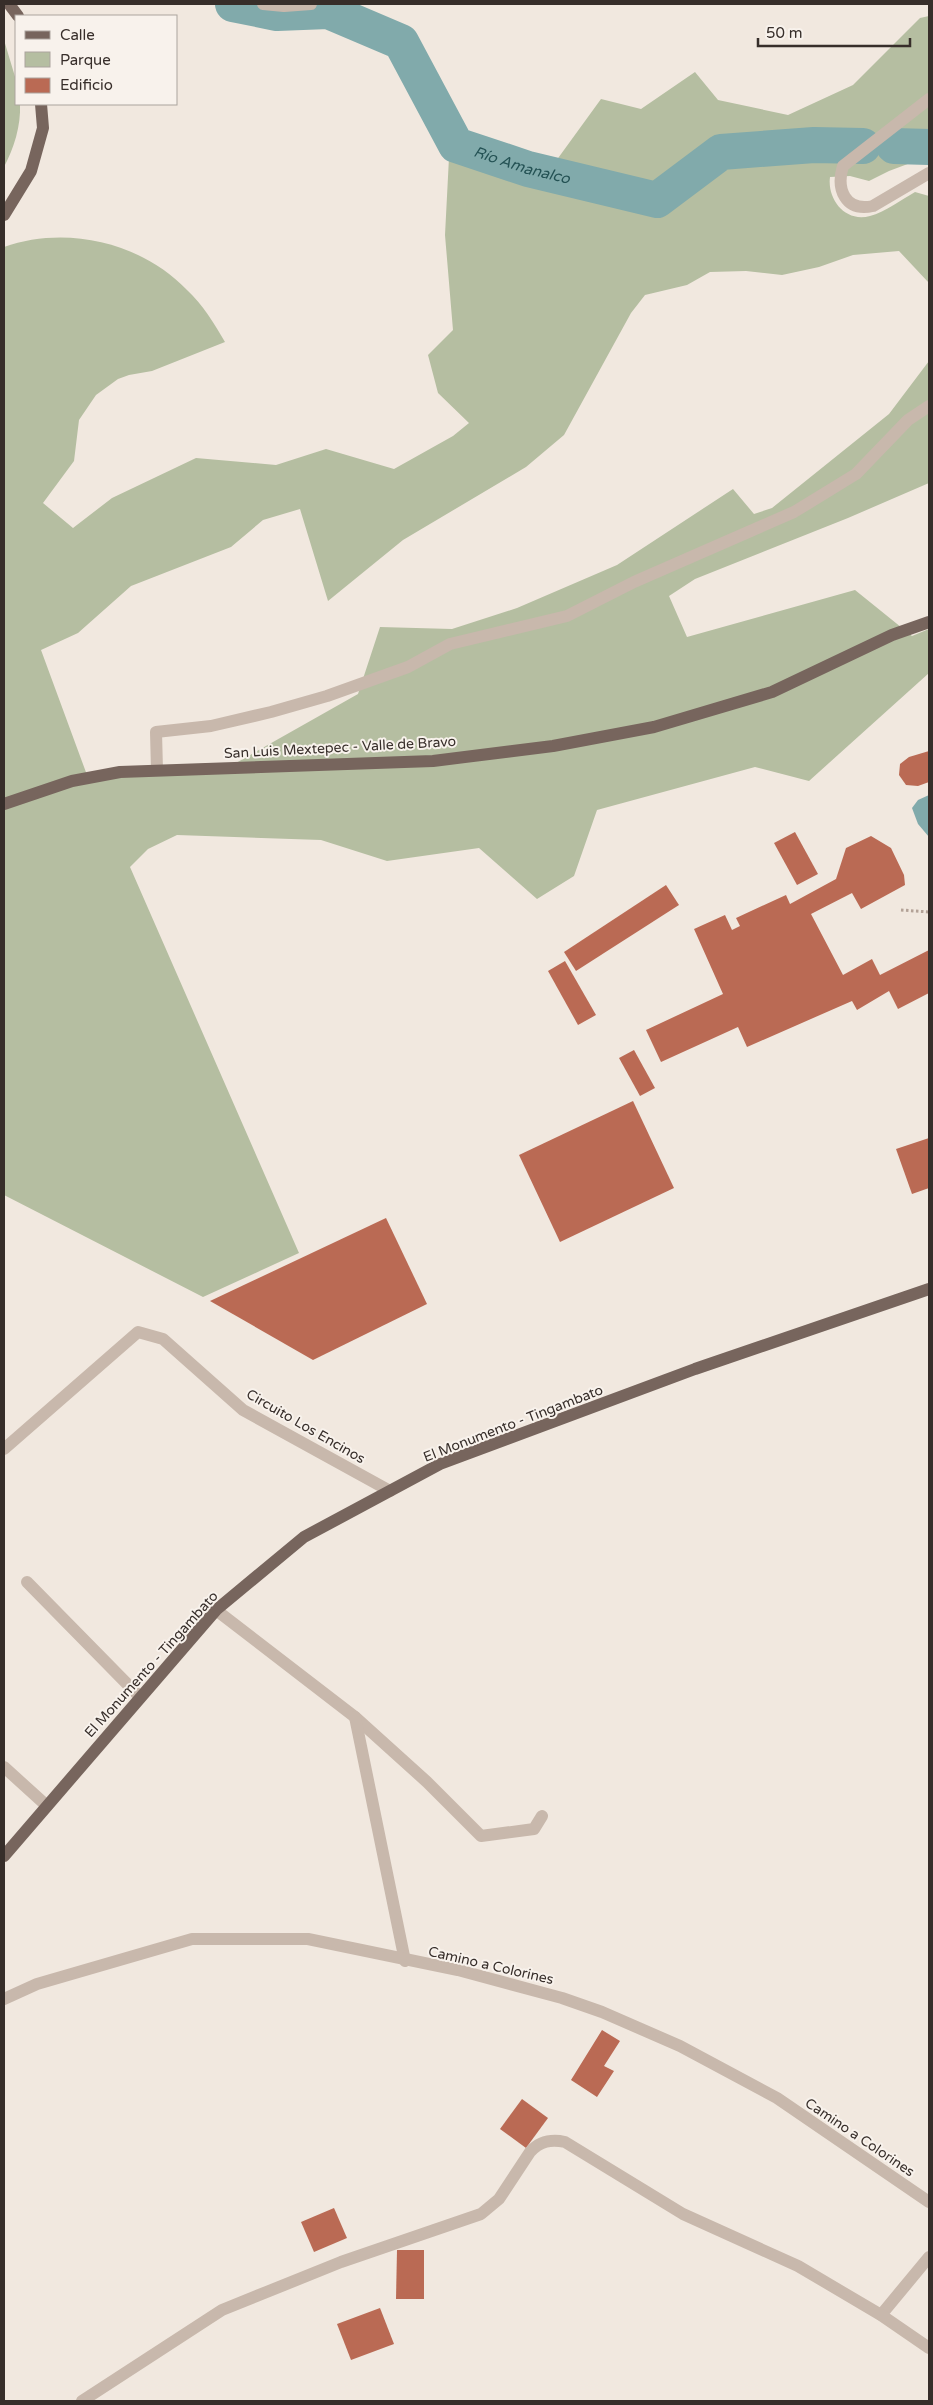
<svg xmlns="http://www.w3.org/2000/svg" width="933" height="2405" font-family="'Varela Round',sans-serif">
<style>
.green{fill:#b5bea1}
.water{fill:#81aaab}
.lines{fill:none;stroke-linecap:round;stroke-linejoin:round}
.river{stroke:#81aaab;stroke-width:36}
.building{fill:#ba6a54}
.path{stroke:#b3a297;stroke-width:3;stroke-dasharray:2.5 2.5;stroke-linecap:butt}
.minor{stroke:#c8b8ac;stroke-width:12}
.major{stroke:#77655d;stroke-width:12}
.labels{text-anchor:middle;stroke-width:4;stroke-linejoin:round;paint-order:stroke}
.street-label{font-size:14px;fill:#372e2a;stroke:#f8f2ec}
.water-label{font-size:15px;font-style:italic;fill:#245254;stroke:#f8f2ec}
</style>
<rect width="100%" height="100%" fill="#f1e8df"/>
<!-- green -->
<g class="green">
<path d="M929 16V156L889 171 869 181 850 176 830 177C827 199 845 223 870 216 885 212 901 200 915 192L929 196V283L899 251 853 255 819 267 782 275 746 271 710 272 687 285 645 295 631 313 564 435 526 467 403 540 328 601 300 509 263 520 231 547 131 586 78 633 41 650 87 775 220 772 358 694 380 627 452 629 517 608 617 565 733 489 754 514 772 508 889 414 929 361V483L848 518 695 579 669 596 687 637 855 590 912 636 929 629V673L809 781 755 767 597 810 574 876 537 899 479 848 387 861 321 840 177 835 148 849 130 867 299 1253 203 1297 4 1195V247C66 225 141 242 187 290 203 305 214 323 225 342L152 371 129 375 118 379 96 395 79 420 74 461 43 503 73 528 112 498 196 458 276 465 326 449 394 469 453 436 469 423 438 393 428 355 453 330 445 235 450 138 548 172 601 99 641 109 695 72 718 100 788 115 853 85 920 18Z"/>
<path d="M4 40 16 80V104H20C21 126 14 148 4 167Z"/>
</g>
<!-- water -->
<path class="water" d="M929 795V837L918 824 912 808 918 800Z"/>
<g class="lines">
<!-- river -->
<g class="river">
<path id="s1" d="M233 4 277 13 328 11 401 42 456 145 528 169 657 200 721 152 814 145 863 146"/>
<path d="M894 146 929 147"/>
</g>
</g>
<!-- building -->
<g class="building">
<path d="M929 751V782L918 786 906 785 899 775 900 764 909 757Z"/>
<path d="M795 832 818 874 797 885 774 843Z"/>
<path d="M871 836 891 848 904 875 905 885 861 909 852 893 811 914 843 975 872 959 880 975 929 950V993L898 1009 889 991 857 1010 852 1001 747 1047 738 1027 661 1062 646 1030 723 994 694 929 725 915 732 930 740 926 736 918 786 895 790 904 836 879 846 848Z"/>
<path d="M666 885 679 905 576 971 564 952Z"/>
<path d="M565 961 596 1015 578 1025 548 971Z"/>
<path d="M634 1050 655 1088 640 1096 619 1058Z"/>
<path d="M633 1101 674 1188 560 1242 519 1155Z"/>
<path d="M929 1138V1188L912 1194 896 1149Z"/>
<path d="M386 1218 427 1304 313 1360 210 1301Z"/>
<path d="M602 2030 620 2041 604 2066 614 2071 597 2097 571 2080Z"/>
<path d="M522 2099 548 2118 526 2148 500 2129Z"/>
<path d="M334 2208 347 2238 314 2252 301 2222Z"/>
<path d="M397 2250H424V2299H396Z"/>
<path d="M380 2308 394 2344 351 2360 337 2324Z"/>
</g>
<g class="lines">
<!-- path -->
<path class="path" d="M901 910 929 912"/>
<!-- minor -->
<g class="minor">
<path d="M263 4 284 6 311 4"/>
<path d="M929 99 843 166C836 189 845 212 873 206L929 173"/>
<path d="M157 770 156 732 211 726 271 712 327 696 408 667 450 644 567 616 634 582 794 512 856 474 908 420 929 406"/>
<path d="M4 1449 138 1332 163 1339 243 1410 390 1491"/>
<path d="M27 1582 140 1697"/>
<path d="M216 1610 355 1717 427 1782 481 1836 534 1829 542 1816"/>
<path d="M355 1717 405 1961"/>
<path d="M4 1767 47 1806"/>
<path d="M4 1999 37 1984 192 1939H308L458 1970 562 1998 602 2012 680 2046 777 2098 929 2202"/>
<path d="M881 2315 929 2257"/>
<path d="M82 2401 222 2310 341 2262 481 2214 499 2199 530 2152C540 2141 551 2139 565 2142L683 2214 798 2266 881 2315 929 2348"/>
</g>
<!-- major -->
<g class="major">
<path d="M9 4 18 16"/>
<path d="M4 215 31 171 43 128 41 104"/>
<path d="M4 804 72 781 120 772 433 761 553 746 654 727 772 692 892 635 929 622"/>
<path d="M4 1856 216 1610 304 1537 440 1464 695 1369 929 1289"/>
</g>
</g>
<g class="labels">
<!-- street labels -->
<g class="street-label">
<text transform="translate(340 747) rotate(-3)" y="5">San Luis Mextepec - Valle de Bravo</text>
<text transform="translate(513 1423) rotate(-21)" y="5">El Monumento - Tingambato</text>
<text transform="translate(306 1426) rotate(30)" y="5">Circuito Los Encinos</text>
<text transform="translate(151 1664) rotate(-48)" y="5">El Monumento - Tingambato</text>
<text transform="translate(491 1965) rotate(13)" y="5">Camino a Colorines</text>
<text transform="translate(860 2137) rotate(34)" y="5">Camino a Colorines</text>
</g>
<!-- water labels -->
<g class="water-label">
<text dy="5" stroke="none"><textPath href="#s1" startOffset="361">Río Amanalco</textPath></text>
</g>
</g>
<!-- border -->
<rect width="933" height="2405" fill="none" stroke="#372e2a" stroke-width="10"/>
<!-- legend -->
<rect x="15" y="15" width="162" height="90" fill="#f8f2ec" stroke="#aba49e"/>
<rect x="25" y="31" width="25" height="8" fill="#77655d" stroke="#aba49e"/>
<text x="60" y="40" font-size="15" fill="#372e2a">Calle</text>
<rect x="25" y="52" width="25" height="15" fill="#b5bea1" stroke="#aba49e"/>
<text x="60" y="65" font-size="15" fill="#372e2a">Parque</text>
<rect x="25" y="78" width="25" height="15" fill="#ba6a54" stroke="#aba49e"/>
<text x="60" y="90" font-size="15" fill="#372e2a">Edificio</text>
<!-- scale -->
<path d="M758 38v8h152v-8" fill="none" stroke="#372e2a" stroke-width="2.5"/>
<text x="766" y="38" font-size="15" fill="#372e2a" stroke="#f8f2ec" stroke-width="4" paint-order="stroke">50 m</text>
</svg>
